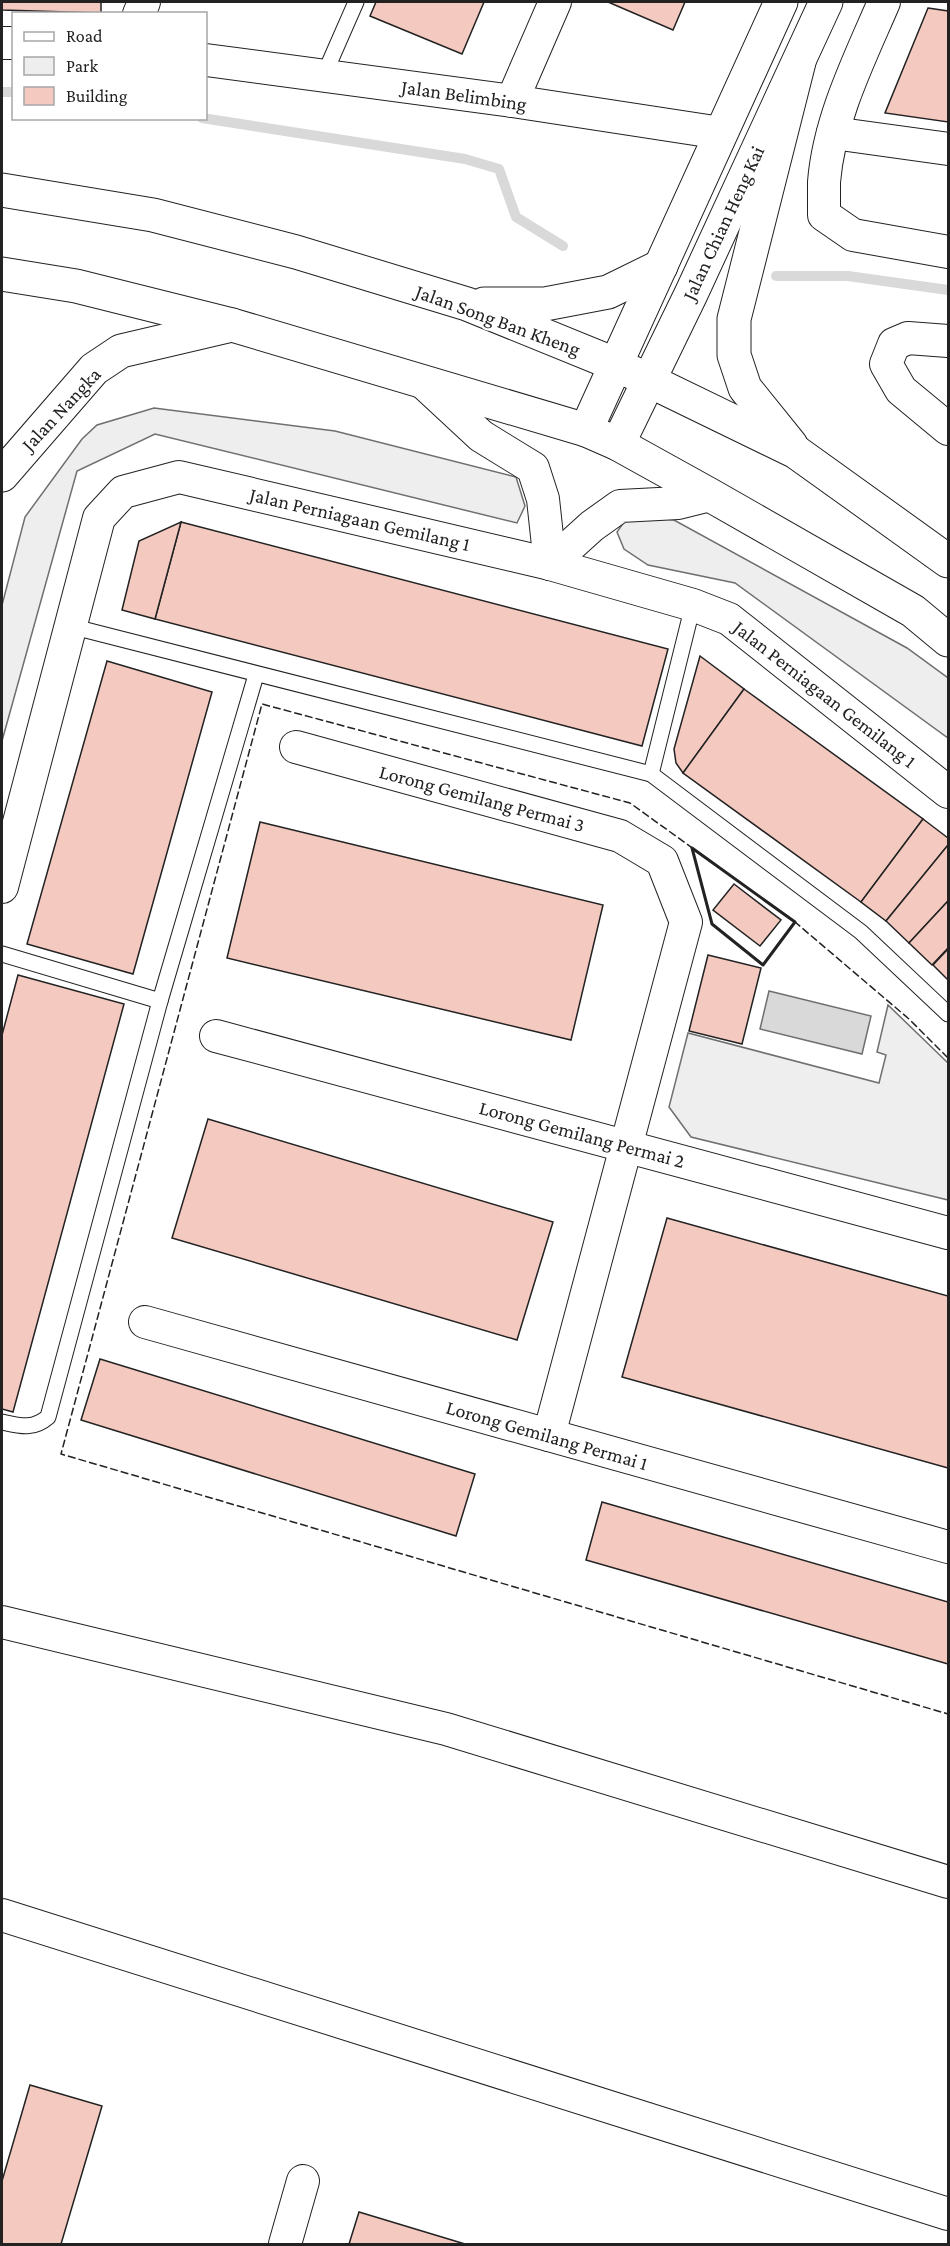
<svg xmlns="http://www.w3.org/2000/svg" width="950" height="2246" font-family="'Crimson Pro',serif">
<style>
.green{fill:#eee;stroke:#6f6f6f;stroke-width:1.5}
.water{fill:#d9d9d9;stroke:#6f6f6f;stroke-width:1.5}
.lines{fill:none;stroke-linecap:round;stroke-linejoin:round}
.stream{stroke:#d9d9d9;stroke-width:10}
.building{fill:#f3c9c0;stroke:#222;stroke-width:1.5}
.service-casing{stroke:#222;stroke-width:17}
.minor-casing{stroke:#222;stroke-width:34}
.tertiary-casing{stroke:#222;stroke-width:35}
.secondary-casing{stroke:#222;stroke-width:35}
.primary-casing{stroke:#222;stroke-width:35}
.service{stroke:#fff;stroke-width:15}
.minor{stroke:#fff;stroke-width:32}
.tertiary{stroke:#fff;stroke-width:33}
.secondary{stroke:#fff;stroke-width:33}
.primary{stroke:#fff;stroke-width:33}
.fence{stroke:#222;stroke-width:1.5;stroke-dasharray:8 3;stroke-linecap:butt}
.wall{stroke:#222;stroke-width:3}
.labels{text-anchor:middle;stroke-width:4.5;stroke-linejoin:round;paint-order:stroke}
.street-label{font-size:20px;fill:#222;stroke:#fff}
</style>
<rect width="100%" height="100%" fill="#fff"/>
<!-- green -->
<g class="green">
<path d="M154 408 335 431 516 477 525 506 517 523 155 434 77 471 2 741V605L25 517 82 439 97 425Z"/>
<path d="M637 516 674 520 907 648 948 678V738L735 583 648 565 624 549 617 532 624 522Z"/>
<path d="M888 1005 948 1063V1200L691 1137 669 1107 688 1033 879 1083 886 1055 877 1052Z"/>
</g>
<!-- water -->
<path class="water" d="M769 991 871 1016 862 1054 760 1029Z"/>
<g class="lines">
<!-- stream -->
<g class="stream">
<path d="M2 92H14"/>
<path d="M202 118 465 159 499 169 516 217 563 246"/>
<path d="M776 276H848L948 290"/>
</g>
</g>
<!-- building -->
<g class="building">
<path d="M2 2H101V13L2 10Z"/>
<path d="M376 2H484L462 54 370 16Z"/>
<path d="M608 2H685L673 30Z"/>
<path d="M928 8 948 11V122L885 113Z"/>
<path d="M181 522 668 649 642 746 155 619Z"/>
<path d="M181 522 155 619 122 610 139 541Z"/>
<path d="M700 656 744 689 683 773 676 763 674 749Z"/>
<path d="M107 661 212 692 133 974 27 944Z"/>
<path d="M744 689 923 819 861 902 683 773Z"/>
<path d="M923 819 948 838V845L886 921 861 902Z"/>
<path d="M260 822 603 905 571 1040 227 958Z"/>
<path d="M948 845V901L909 943 886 921Z"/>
<path d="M734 884 781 920 760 946 713 910Z"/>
<path d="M948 901V948L932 965 909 943Z"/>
<path d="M948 949V980L933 965Z"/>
<path d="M708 955 761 968 742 1044 689 1031Z"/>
<path d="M18 975 124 1004 13 1412 2 1409V1035Z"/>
<path d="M208 1119 553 1222 517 1340 172 1238Z"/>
<path d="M667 1218 948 1296V1468L622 1377Z"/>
<path d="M100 1359 475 1474 456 1536 81 1420Z"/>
<path d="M602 1502 948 1602V1664L586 1560Z"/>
<path d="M30 2085 102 2106 61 2244H2V2181Z"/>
<path d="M359 2212 465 2244H349Z"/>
</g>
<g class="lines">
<!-- service casing -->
<g class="service-casing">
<g id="service">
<path d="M324 75 356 2"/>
<path d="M70 626 651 774 861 932 948 1014"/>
<path d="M651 774 693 605"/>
<path d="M2 954 160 1001"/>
<path d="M2 1422C20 1426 33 1430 48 1417L160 1001 256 675"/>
</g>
</g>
<!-- minor casing -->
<g class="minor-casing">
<g id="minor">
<path d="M884 2C860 58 829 119 824 182 824 193 824 204 824 215L853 235 948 252"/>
<path d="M139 14 144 2"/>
<path d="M2 43H14"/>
<path d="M206 60 512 101 721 133"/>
<path d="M512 101 555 2"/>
<path d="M833 133 948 149"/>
<path d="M948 341 908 338 894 344 886 364 901 390 948 429"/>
<path d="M425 384 481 436 533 468 543 499 550 564"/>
<path d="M550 564 592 526 620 506 678 503 710 495"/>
<path d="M296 747 620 836 662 861 686 922 549 1435"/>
<path d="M2 887 99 518 123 492 179 477 550 564 693 605 729 619 948 792"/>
<path d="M216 1036 948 1233"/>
<path d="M145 1322 948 1547"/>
<path d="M2 1622 446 1729 948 1882"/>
<path d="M2 1915 948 2214"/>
<path d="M285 2244 303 2181"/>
</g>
</g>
<!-- tertiary casing -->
<g class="tertiary-casing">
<path id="tertiary" d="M2 475 94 369 121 351 232 325"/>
</g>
<!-- secondary casing -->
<g class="secondary-casing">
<g id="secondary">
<path d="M586 430 781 2"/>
<path d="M618 444 691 294 826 2"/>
</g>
</g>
<!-- primary casing -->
<g class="primary-casing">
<g id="primary">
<path d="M2 190 153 215 296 252 467 304 617 365 796 452 948 561"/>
<path d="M2 274 76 286 232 325 586 430 618 444 710 495 913 611 948 640"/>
<path d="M484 304H545L608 292 661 266"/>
<path d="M791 445 745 388 734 355V319L799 62"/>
</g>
</g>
<!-- service -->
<use href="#service" class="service"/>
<!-- minor -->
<use href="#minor" class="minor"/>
<!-- tertiary -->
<use href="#tertiary" class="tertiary"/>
<!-- secondary -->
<use href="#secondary" class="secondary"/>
<!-- primary -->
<use href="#primary" class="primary"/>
<!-- fence -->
<path class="fence" d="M948 1058 909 1019 795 922 630 803 262 704 61 1454 948 1714"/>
<!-- wall -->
<path class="wall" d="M692 848 795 922 763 965 712 924Z"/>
</g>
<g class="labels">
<!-- street labels -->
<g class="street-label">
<text transform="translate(464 95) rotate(8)" y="7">Jalan Belimbing</text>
<text transform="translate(723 223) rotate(-65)" y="7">Jalan Chian Heng Kai</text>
<text transform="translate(498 320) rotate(20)" y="7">Jalan Song Ban Kheng</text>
<text transform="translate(61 409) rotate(-47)" y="7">Jalan Nangka</text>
<text transform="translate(360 519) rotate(13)" y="7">Jalan Perniagaan Gemilang 1</text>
<text transform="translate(825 694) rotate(38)" y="7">Jalan Perniagaan Gemilang 1</text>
<text transform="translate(482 798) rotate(15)" y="7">Lorong Gemilang Permai 3</text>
<text transform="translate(582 1134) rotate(15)" y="7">Lorong Gemilang Permai 2</text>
<text transform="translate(547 1435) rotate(16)" y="7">Lorong Gemilang Permai 1</text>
</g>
</g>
<!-- border -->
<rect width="950" height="2246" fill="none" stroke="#222222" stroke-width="6"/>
<!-- legend -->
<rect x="12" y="12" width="195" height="108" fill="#ffffff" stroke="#a7a7a7" stroke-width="1.5"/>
<rect x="24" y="32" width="30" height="9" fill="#ffffff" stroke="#a7a7a7" stroke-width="1.5"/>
<text x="66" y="42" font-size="18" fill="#222222">Road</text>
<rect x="24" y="57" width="30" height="18" fill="#eeeeee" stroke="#a7a7a7" stroke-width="1.5"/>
<text x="66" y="72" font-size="18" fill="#222222">Park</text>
<rect x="24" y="87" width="30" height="18" fill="#f3c9c0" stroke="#a7a7a7" stroke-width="1.5"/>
<text x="66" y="102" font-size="18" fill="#222222">Building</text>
</svg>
